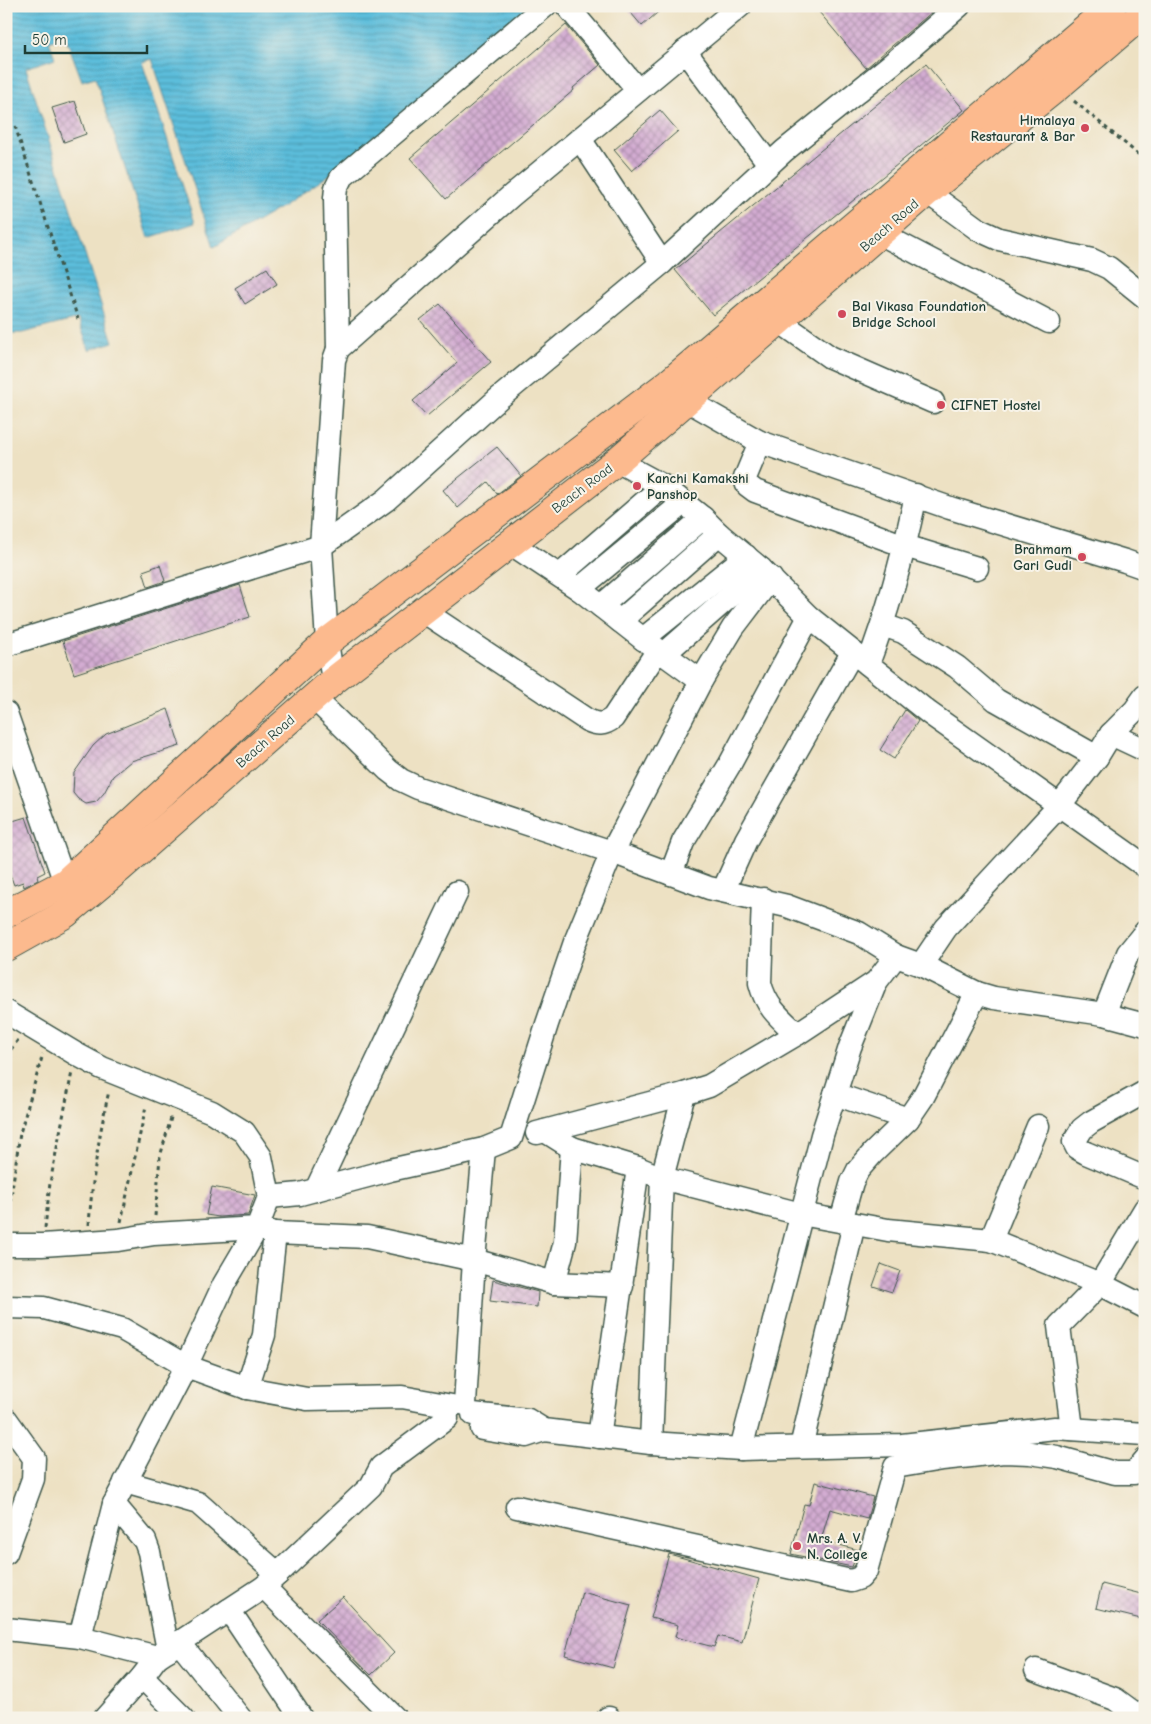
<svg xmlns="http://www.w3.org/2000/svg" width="1151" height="1724" font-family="'Comic Neue',sans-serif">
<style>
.water{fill:url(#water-rules);stroke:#3e7d88}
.building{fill:url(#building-cross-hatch)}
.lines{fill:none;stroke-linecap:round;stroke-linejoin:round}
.minor-casing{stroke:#3e5649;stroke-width:25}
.major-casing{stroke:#3e5649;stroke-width:30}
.path{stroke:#3e5649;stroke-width:3;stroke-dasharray:4 4;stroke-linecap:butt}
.minor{stroke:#fff;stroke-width:22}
.major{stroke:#fcba8e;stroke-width:28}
.poi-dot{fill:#d1495b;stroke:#f7f3e8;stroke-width:2}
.labels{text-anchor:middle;stroke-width:4;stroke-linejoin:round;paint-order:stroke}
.poi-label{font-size:14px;font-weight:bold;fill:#1f3d34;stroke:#f7f3e8;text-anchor:start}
.street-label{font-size:14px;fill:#1f3d34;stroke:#f7f3e8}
</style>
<defs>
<pattern id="water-rules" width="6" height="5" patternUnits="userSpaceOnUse" patternTransform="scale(1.25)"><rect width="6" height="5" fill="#5cbddb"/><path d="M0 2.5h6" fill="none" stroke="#4b9bb2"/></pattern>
<pattern id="building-cross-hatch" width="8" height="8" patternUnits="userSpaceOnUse" patternTransform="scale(1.25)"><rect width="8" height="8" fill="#d3acd2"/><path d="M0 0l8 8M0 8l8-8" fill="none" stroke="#ab8dab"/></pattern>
</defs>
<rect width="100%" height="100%" fill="#f7f3e8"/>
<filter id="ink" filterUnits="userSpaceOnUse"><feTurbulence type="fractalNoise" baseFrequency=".02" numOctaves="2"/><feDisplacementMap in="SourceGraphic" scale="10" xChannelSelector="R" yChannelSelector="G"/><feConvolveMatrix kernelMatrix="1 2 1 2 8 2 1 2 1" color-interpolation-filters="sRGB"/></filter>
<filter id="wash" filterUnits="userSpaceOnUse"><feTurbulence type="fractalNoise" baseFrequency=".0096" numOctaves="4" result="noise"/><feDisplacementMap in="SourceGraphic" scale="20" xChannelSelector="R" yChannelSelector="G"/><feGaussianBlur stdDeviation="1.12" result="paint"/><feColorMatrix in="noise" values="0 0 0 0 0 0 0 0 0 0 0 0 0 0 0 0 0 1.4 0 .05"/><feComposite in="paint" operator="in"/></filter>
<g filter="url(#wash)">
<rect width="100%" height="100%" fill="#ede1c3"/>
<!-- water -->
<path class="water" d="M6 6H529L341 167 282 207 214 247 152 59 142 62 195 223 148 238 95 77 82 81 65 35 49 41 55 58 26 68 113 342 89 350 78 319 22 333H8L6 331Z"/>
<g id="blocks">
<!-- building -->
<g class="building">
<path d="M625 6H665L642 26Z"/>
<path d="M814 6H939L866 68Z"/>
<path d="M566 25 600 65 573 88 574 90 446 199 410 158Z"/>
<path d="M926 64 964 110 713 315 675 270Z"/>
<path d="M75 101 86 134 64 142 52 108Z"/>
<path d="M660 110 678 131 632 171 614 150Z"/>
<path d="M267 268 277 284 245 304 235 288Z"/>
<path d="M440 304 491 362 427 416 413 401 457 363 420 320Z"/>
<path d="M497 447 521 476 497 494 488 482 458 508 443 490Z"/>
<path d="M160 565 165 581 148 587 143 571Z"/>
<path d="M240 585 250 617 74 674 63 641Z"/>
<path d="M168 709 180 746 131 761 113 776 104 793 96 802 86 804 78 799 73 793 74 773 93 746 106 734Z"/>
<path d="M905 710 918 721 894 759 880 750Z"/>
<path d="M26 817 45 872 37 876 38 880 24 887 23 882 14 885 6 864V823Z"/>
<path d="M212 1187 255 1195 248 1215 219 1217 206 1215Z"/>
<path d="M881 1264 900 1271 892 1292 873 1286Z"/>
<path d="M493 1280 538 1292 537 1307 490 1301Z"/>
<path d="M815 1482 873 1497 867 1519 830 1509 821 1540 858 1550 852 1567 791 1554 804 1504 809 1505Z"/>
<path d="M669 1554 759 1579 742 1642 718 1636 714 1647 702 1644 675 1637 678 1625 651 1618Z"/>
<path d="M1102 1584 1145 1595V1620L1096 1608Z"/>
<path d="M582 1592 631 1605 613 1668 565 1655Z"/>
<path d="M343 1597 394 1653 371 1675 317 1620Z"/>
</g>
</g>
</g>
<g filter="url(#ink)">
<use href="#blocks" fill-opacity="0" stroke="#3e5649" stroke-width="1"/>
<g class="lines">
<!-- minor casing -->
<g class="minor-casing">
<g id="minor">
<path d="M567 6 638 90"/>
<path d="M685 51 769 164"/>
<path d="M580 139 662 263"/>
<path d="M927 192 979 230 999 239 1092 260 1109 268 1145 297"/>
<path d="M879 233 1049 322"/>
<path d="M779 321 830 357 933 402"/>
<path d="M338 349 335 198 336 188 341 178 545 6"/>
<path d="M676 390 688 401 760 442 950 508 1125 561 1145 568"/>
<path d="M760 442 745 478 747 485 755 491 905 546 977 568"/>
<path d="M617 461 663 486 703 518 719 534 761 569 809 617 929 713 1145 866"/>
<path d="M510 543 579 589 643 639 701 681"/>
<path d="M560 575 663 486"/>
<path d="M579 589 683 503"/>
<path d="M601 606 703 518"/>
<path d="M423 611 587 720C598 725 604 725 613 718L658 650"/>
<path d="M620 621 719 534"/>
<path d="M883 625 903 632 957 667 996 700 1097 757"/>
<path d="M643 639 746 556"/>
<path d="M6 645 321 546 386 500 498 399 662 263 784 151 893 63 959 6"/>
<path d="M664 654 761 569"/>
<path d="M868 664C889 609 904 552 916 495"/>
<path d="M333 681 327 642 321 546 334 360 338 349 511 196 740 6"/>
<path d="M1145 696 1135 710 1111 734 1097 757 1059 806 946 928 921 965 977 993 994 998 1104 1014 1145 1025"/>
<path d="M314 698 388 770 401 780 418 788 612 852 709 888 787 906 859 933 896 956 921 965"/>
<path d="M6 713 65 883"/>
<path d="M1111 734 1145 750"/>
<path d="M671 874 683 842 730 764 809 617"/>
<path d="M723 891 746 840 852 653"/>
<path d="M763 899 760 983C766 1007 780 1018 797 1034"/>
<path d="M6 1012 76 1054 102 1068 212 1112 244 1132 261 1157 269 1197 300 1194 390 1170 484 1149 511 1138 547 1024 575 942 612 852 701 681 733 628 771 578"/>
<path d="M1104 1014 1128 953 1145 932"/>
<path d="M1145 1092 1091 1122 1082 1129 1074 1142 1077 1148 1086 1153 1145 1178"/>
<path d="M835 1094 908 1119"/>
<path d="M545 1131 572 1148 638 1168 662 1178 801 1214 888 1230 991 1240 1100 1284 1145 1307"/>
<path d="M537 1133 684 1094 709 1086 797 1034 876 982 896 956"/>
<path d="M316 1190 457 892"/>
<path d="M841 1221 852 1182 858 1170 873 1153 908 1119 923 1097 977 993"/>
<path d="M991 1240 1038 1126"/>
<path d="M6 1245H42L118 1240 154 1234 257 1228 269 1197"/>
<path d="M554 1283 622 1286"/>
<path d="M6 1307 44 1308 122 1329 186 1366 247 1388 307 1399 402 1397 452 1406"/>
<path d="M247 1388 264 1335 275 1233"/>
<path d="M465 1404 474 1260 554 1283 565 1242 572 1148"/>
<path d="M473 1414 528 1420 544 1430 651 1443 741 1449 902 1445 1055 1428 1145 1434"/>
<path d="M6 1419 34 1458 33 1479 6 1553"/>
<path d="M482 1429 526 1436 544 1430"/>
<path d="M1072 1429 1059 1326 1100 1284 1145 1209"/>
<path d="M599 1437 638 1168"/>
<path d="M651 1443 662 1178 684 1094"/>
<path d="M801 1447 854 1224"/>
<path d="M741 1449 822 1135 850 1047 876 982"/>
<path d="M125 1482 198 1503 278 1574"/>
<path d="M114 1504 145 1541 149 1552 168 1650"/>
<path d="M517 1507 851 1581 860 1578 866 1571 895 1467 942 1459 971 1456 1003 1452 1030 1453 1057 1457 1115 1473H1134L1145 1460"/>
<path d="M264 1587 395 1718"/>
<path d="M229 1610 300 1716"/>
<path d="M6 1629 80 1637 157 1657"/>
<path d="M80 1637 114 1504 186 1366 224 1284 257 1228 275 1233 367 1237 474 1260 484 1149"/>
<path d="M179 1642 240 1718"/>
<path d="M1036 1670 1115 1699 1141 1718"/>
<path d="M142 1677 183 1718"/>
<path d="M105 1718 142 1677 157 1657 264 1587 371 1486 381 1467 447 1418"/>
<path d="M608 1718H609"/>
</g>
</g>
<!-- major casing -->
<g class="major-casing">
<g id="major">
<path d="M6 914 65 883 327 642 669 383 1112 6"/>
<path d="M6 947 65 914 120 868 333 681 617 461 927 192 1057 87 1145 12"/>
</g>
</g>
<!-- path -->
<g class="path">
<path d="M1074 101 1145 160"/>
<path d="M15 126 78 319"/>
<path d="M6 1056 18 1040"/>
<path d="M155 1216 160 1157 172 1114"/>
<path d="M121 1222 146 1106"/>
<path d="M89 1225C92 1180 99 1135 109 1091"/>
<path d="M7 1226 20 1133 43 1054"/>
<path d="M45 1228 50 1183 72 1072"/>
</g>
<!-- minor -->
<use href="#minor" class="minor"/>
<!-- major -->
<use href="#major" class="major"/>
</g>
</g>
<!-- markers -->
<g class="poi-dot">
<circle cx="1085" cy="128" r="5"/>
<circle cx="842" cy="314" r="5"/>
<circle cx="941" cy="405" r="5"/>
<circle cx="637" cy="486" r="5"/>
<circle cx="1082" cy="557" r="5"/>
<circle cx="797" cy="1546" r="5"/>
</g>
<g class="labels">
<!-- poi labels -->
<g class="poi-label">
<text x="1075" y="125" text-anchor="end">Himalaya<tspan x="1075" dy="16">Restaurant &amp; Bar</tspan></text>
<text x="852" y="311">Bal Vikasa Foundation<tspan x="852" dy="16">Bridge School</tspan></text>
<text x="951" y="410">CIFNET Hostel</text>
<text x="647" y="483">Kanchi Kamakshi<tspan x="647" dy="16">Panshop</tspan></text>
<text x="1072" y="554" text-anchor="end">Brahmam<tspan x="1072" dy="16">Gari Gudi</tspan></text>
<text x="807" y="1543">Mrs. A. V.<tspan x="807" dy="16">N. College</tspan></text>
</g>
<!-- street labels -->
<g class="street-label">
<text transform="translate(889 225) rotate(-41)" y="5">Beach Road</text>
<text transform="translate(582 488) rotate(-37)" y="5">Beach Road</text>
<text transform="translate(265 741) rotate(-41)" y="5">Beach Road</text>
</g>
</g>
<!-- margin -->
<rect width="1151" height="1724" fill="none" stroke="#f7f3e8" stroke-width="25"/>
<!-- scale -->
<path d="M25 45v8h122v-8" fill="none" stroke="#1f3d34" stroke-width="2.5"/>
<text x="32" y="45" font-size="15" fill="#1f3d34" stroke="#f7f3e8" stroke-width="4" paint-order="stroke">50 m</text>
</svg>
